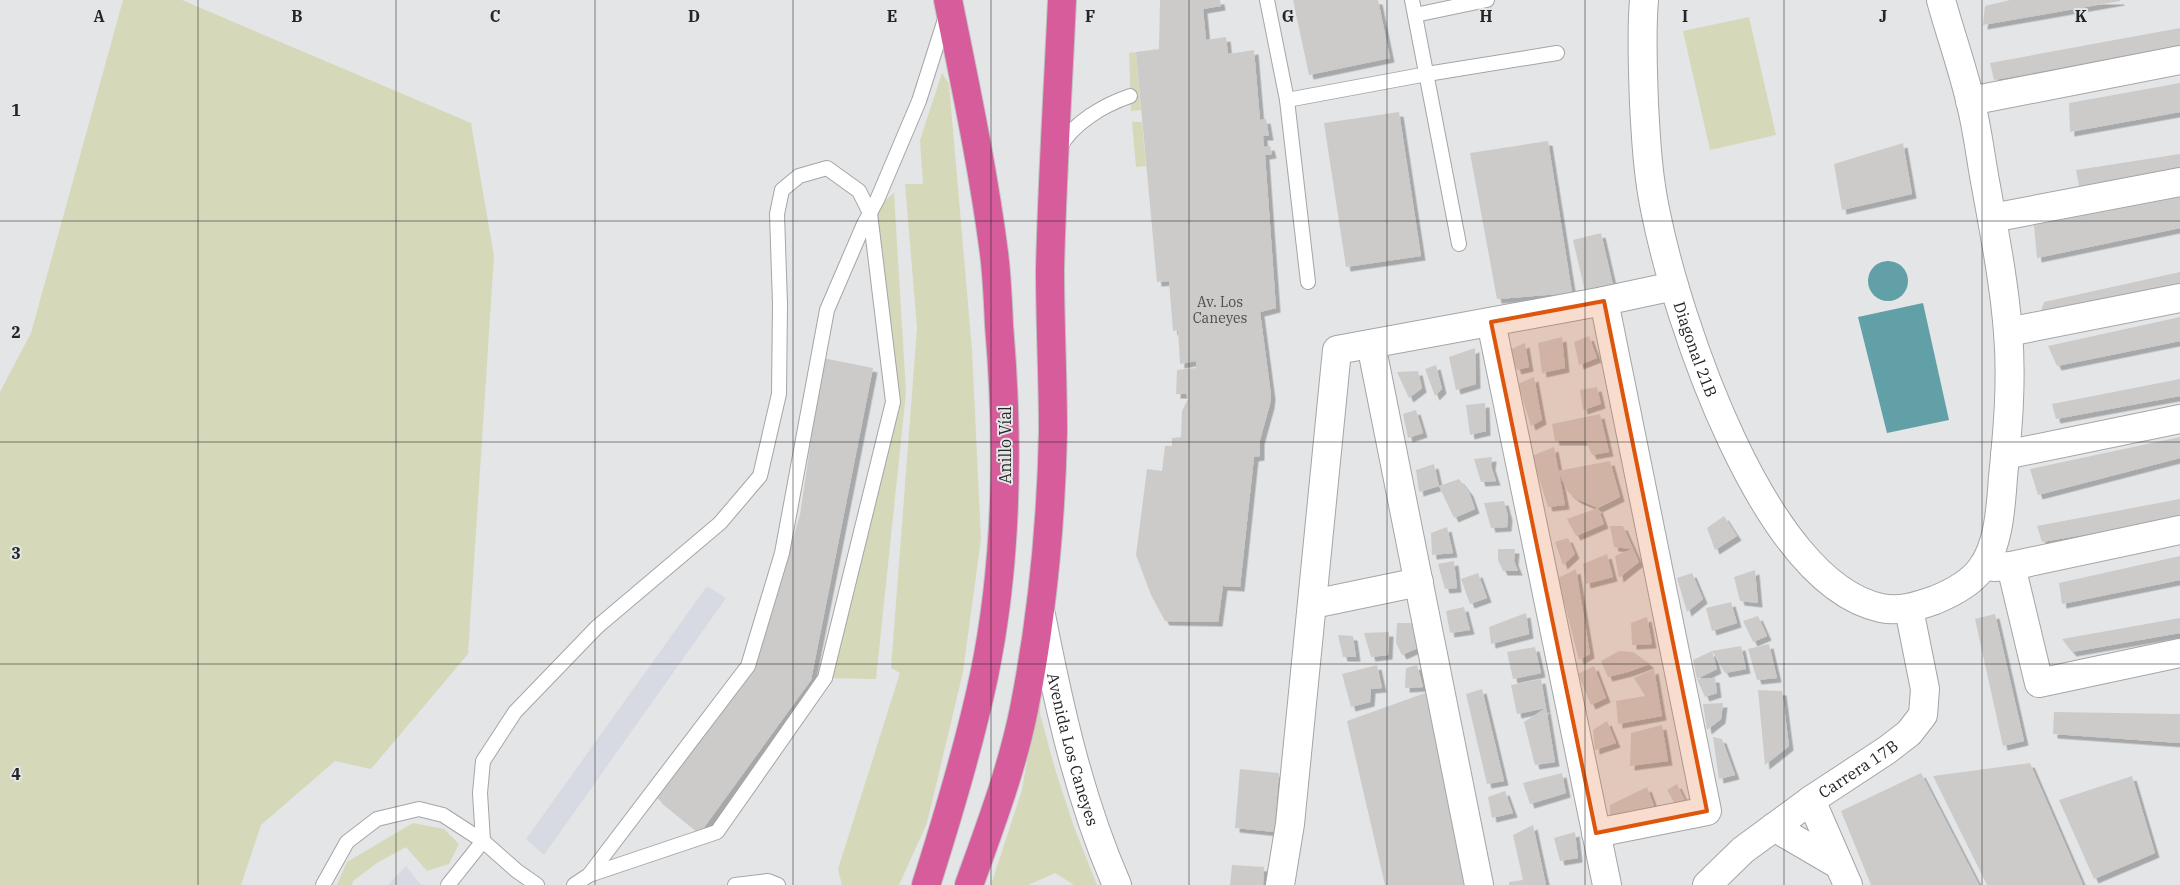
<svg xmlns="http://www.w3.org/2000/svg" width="2180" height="885" font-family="'IBM Plex Serif',serif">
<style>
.built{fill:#d7dae3}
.green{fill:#d5d9b9}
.water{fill:#62a0a7}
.building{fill:#cdcbca;filter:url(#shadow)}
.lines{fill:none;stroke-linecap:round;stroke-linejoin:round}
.lane-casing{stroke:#a5a5a7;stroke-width:16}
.street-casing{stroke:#a5a5a7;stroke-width:30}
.secondary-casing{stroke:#a5a5a7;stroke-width:30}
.highway-casing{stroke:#c2c2c2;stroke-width:30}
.lane{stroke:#fff;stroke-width:14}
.street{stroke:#fff;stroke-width:28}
.secondary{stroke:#fff;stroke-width:28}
.highway{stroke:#d65c9c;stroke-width:28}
.marked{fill:#de560d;fill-opacity:0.2;stroke:#de560d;stroke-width:4;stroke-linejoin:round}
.grid{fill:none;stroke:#242525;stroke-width:1;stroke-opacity:0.55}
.labels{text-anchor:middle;stroke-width:4;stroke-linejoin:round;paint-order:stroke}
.number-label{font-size:14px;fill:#4e4e4e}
.street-label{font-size:16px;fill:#242525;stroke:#e4e5e6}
.grid-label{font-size:16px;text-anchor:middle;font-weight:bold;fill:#242525;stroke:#e4e5e6;stroke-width:4;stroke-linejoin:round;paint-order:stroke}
</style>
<defs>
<filter id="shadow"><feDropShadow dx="4.5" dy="4.5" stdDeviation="0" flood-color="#0004"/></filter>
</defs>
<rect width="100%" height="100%" fill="#e4e5e6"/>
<!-- built -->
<g class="built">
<path d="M707 586 726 598 544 855 526 839Z"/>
<path d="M406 866 421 885H388Z"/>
</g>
<!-- green -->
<g class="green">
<path d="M123 0H182L471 123 494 256 468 654 371 769 335 761 261 825 241 885H0V392L31 333Z"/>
<path d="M1749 17 1776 135 1710 150 1683 31Z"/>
<path d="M1136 52 1141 110 1131 111 1129 53Z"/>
<path d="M942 73 949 84 972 350 981 539 963 672 927 823 899 885H842L838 869 900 673 891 668 917 328 905 184H923L920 140Z"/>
<path d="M1132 122H1142L1146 166 1136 167Z"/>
<path d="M894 193 906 393 876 679 825 678 893 402 870 213Z"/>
<path d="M1041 680 1040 714 1055 769 1074 827 1097 885H1074L1055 873 1028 885H991L1022 790Z"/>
<path d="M413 823 444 829 459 844 449 864 427 871 406 847 377 863 353 881 352 885H337L347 862Z"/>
</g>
<!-- water -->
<g class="water">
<circle cx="1888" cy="281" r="20"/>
<path d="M1923 303 1949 420 1887 433 1858 317Z"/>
</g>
<!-- building -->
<g class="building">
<path d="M1160 0H1220L1221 6 1203 9 1206 40 1226 37 1228 54 1254 50 1260 120 1266 119 1269 136H1263L1264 147 1270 146 1272 154 1265 155 1276 308 1260 312 1271 395 1270 404 1260 440V456L1254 457 1240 587 1223 586 1218 622 1165 621 1151 595 1136 555 1147 469 1162 471 1165 446H1172V438L1181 437 1182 411 1188 399 1186 394H1176L1177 370 1196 368V361L1180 364 1178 330 1173 331 1169 281 1157 282 1136 52 1159 49Z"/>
<path d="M1293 0H1378L1390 58 1309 75Z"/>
<path d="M2010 0H2120V1L1983 25 1985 6Z"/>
<path d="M2180 28V48L1994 80 1990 63Z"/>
<path d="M2180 83V112L2070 132 2069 103Z"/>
<path d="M1399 112 1421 256 1346 267 1324 123Z"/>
<path d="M1548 141 1572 293 1497 299 1470 153Z"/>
<path d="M1903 143 1912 194 1842 210 1834 164Z"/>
<path d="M2180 154V173L2080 190 2076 170Z"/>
<path d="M2180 197V228L2037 258 2034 225Z"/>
<path d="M1601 233 1613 285 1585 292 1573 240Z"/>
<path d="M2180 272V289L2039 317 2044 302Z"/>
<path d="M2180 317V341L2057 366 2048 346Z"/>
<path d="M1589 336 1597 358 1579 365 1574 342Z"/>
<path d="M1562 337 1565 368 1542 373 1538 343Z"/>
<path d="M1525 343 1529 367 1517 370 1509 350Z"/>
<path d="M1475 348 1476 384 1456 390 1449 357Z"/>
<path d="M823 358 873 368 811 680 700 833 657 798 754 669 800 515Z"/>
<path d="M1436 365 1442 389 1435 396 1425 369Z"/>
<path d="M1418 371 1422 388 1409 398 1397 372Z"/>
<path d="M1534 377 1542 420 1531 426 1518 384Z"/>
<path d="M2180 379V396L2056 419 2052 404Z"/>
<path d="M1597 387 1601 404 1583 410 1580 390Z"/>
<path d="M1485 403 1486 431 1470 435 1466 405Z"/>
<path d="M1416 410 1423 433 1408 438 1403 414Z"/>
<path d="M1600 414 1609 452 1592 455 1586 441H1555L1552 424Z"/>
<path d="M2180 437V458L2038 495 2030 469Z"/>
<path d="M1554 447 1565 505 1548 507 1532 456Z"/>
<path d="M1492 457 1491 466 1496 481 1481 482 1474 459Z"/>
<path d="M1610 461 1620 497 1598 508 1577 499 1568 492 1558 471Z"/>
<path d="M1434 464 1439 486 1419 492 1416 470Z"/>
<path d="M1459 479 1469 492 1475 509 1454 518 1439 486Z"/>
<path d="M2180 499V518L2042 542 2037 526Z"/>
<path d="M1504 501 1508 516 1507 527 1491 528 1484 503Z"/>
<path d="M1598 508 1604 524 1576 536 1567 519Z"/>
<path d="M1724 516 1737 536 1715 550 1707 528Z"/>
<path d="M1610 526H1623L1639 562 1619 578 1615 556 1632 549 1614 547Z"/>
<path d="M1447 527 1453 553 1432 555 1431 533Z"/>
<path d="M1568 538 1575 554 1563 565 1555 542Z"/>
<path d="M1498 549H1515L1514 561 1518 571H1503L1498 560Z"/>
<path d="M1607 554 1613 577 1586 584 1583 564Z"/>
<path d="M2180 556V580L2062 604 2059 583Z"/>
<path d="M1454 561 1457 588 1445 589 1438 564Z"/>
<path d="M1576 569 1590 654 1579 660 1558 578Z"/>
<path d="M1755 570 1758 603 1740 601 1734 577Z"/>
<path d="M1478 573 1487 598 1470 604 1461 579Z"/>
<path d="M1692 573 1703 599 1687 612 1677 578Z"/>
<path d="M1731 602 1737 623 1712 631 1706 608Z"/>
<path d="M1464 607 1470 630 1450 633 1446 611Z"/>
<path d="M1526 613 1529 634 1491 644 1489 627Z"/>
<path d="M1995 614 2024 741 2003 746 1975 619Z"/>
<path d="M1758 616 1767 636 1753 642 1743 621Z"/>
<path d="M1647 617 1652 644 1632 645 1631 623Z"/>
<path d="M2180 618V633L2072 652 2062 639Z"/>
<path d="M1397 623H1416L1420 647 1402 655 1396 643Z"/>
<path d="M1389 632 1388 655 1371 657 1364 633Z"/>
<path d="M1338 635 1353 636 1356 657H1343Z"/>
<path d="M1769 644 1777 678 1757 680 1748 649Z"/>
<path d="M1741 646 1746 669 1725 673 1712 651 1717 669 1697 679 1693 660 1712 651Z"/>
<path d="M1535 647 1541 673 1513 679 1507 652Z"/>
<path d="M1619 651 1633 652 1650 664 1628 672 1608 677 1601 661Z"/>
<path d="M1377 665 1382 688 1371 689 1370 702 1351 707 1342 674Z"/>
<path d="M1417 665 1423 687 1405 688 1406 668Z"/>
<path d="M1594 666 1606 698 1591 705 1578 674Z"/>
<path d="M1654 669 1662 716 1618 724 1616 701 1645 696 1634 678Z"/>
<path d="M1715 678 1717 693 1705 697 1697 679Z"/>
<path d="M1541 679 1546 708 1517 714 1511 685Z"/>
<path d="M1482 689 1504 781 1487 784 1466 694Z"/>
<path d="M1758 690 1782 691 1789 746 1765 765Z"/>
<path d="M1428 692 1465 885H1385L1347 721Z"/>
<path d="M1723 703 1721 719 1707 730 1703 704Z"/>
<path d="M1546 708 1555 762 1535 765 1524 722Z"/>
<path d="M2054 712 2180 714V743L2053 734Z"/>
<path d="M1607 721 1616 743 1595 750 1593 730Z"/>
<path d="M1662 725 1668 761 1630 766 1631 733Z"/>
<path d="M1713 737 1722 739 1735 775 1719 779Z"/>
<path d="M2030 763 2083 885H1987L1933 776Z"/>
<path d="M1240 769 1279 773 1274 832 1235 828Z"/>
<path d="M1562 773 1566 793 1530 804 1523 783Z"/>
<path d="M1921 773 1979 885H1871L1841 811Z"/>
<path d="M2132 776 2155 853 2094 879 2059 800Z"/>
<path d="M1677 784 1687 805 1679 811 1667 790Z"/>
<path d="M1647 787 1658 817 1610 828V805Z"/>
<path d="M1505 791 1513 813 1492 818 1488 797Z"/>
<path d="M1533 825 1546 885H1509V882L1523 880 1513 835Z"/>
<path d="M1575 832 1578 858 1560 861 1554 838Z"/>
<path d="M1232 865 1264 867 1263 885H1230Z"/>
</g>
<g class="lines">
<!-- lane casing -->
<g class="lane-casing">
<g id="lane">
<path d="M1267 0 1287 100 1308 282"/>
<path d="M1412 0 1459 244"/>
<path d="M1415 15 1487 0"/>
<path d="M1287 100 1427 74 1557 53"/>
<path d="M1059 149C1072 123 1104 105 1130 96"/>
<path d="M323 885 347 842 377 819 419 809 443 815 483 841 517 871 537 885"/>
<path d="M448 885 483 841 480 793 483 761 515 712 597 627 720 523 760 476 779 394 780 304 777 214 782 190 799 176 827 168 859 191 870 213 893 402 825 678 717 832 589 875"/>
<path d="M574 885 589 875 748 666 782 553 827 310 864 224 877 200 919 101 946 16"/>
<path d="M735 885 768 881 778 885"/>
</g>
</g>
<!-- street casing -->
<g class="street-casing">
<g id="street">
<path id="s1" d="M1644 0C1641 34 1643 70 1644 104 1646 140 1648 178 1656 214 1677 318 1763 583 1881 608 1900 612 1918 606 1935 600 1952 593 1970 584 1981 569 1999 546 2001 505 2003 477 2008 428 2012 380 2008 332 2004 281 1994 231 1985 181 1980 154 1977 126 1970 100 1962 66 1950 33 1941 0"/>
<path d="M1970 101 2180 60"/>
<path d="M1992 218 2180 182"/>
<path d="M1491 322 1607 885"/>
<path d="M2008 332 2180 298"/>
<path d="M1371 344 1479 885"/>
<path d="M2005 455 2180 419"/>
<path d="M2011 566 2039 683 2180 653"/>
<path d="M1994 567 2011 566 2180 530"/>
<path d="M1313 604 1419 582"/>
<path d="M1811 800 1848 885"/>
<path d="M1774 827 1839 865"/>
<path d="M1596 833 1707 811 1604 301"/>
<path d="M1280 885 1290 824 1337 350 1604 301 1674 286"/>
<path id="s2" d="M1707 885 1743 850 1811 800 1887 750 1909 733 1923 715 1925 689 1909 609"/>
</g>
</g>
<!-- secondary casing -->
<g class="secondary-casing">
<g id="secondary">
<path id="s3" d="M1041 615C1059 707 1079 798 1117 885"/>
</g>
</g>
<!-- highway casing -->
<g class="highway-casing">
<g id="highway">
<path d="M926 885C948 816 969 747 984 676 1008 560 1009 442 999 325 998 301 997 277 994 253 983 168 965 84 948 0"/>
<path d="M969 885C990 827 1012 769 1024 709 1042 618 1051 524 1053 432 1053 378 1050 324 1050 270 1052 180 1058 90 1062 0"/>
</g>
</g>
<!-- lane -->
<use href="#lane" class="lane"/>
<!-- street -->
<use href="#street" class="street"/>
<!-- secondary -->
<use href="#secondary" class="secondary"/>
<!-- highway -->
<use href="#highway" class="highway"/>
</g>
<!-- marked area -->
<path class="marked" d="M1604 301 1707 811 1596 833 1491 322Z"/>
<!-- grid -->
<path class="grid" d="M198 0V885M396 0V885M595 0V885M793 0V885M991 0V885M1189 0V885M1387 0V885M1585 0V885M1784 0V885M1982 0V885M0 221H2180M0 442H2180M0 664H2180"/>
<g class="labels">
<!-- number labels -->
<g class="number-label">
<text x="1220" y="307">Av. Los<tspan x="1220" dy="16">Caneyes</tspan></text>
</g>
<!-- street labels -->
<g class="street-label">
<text dy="6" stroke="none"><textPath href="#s1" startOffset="356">Diagonal 21B</textPath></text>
<text transform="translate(1005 445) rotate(-90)" y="6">Anillo Víal</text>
<text dy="6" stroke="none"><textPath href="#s3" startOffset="138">Avenida Los Caneyes</textPath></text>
<text dy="6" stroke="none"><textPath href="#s2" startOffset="191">Carrera 17B</textPath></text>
</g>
</g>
<g class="grid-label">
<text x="99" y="22">A</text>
<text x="297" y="22">B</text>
<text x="495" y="22">C</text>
<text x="694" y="22">D</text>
<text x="892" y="22">E</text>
<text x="1090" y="22">F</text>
<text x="1288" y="22">G</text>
<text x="1486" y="22">H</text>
<text x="1685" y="22">I</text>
<text x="1883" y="22">J</text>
<text x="2081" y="22">K</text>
<text x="16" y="116">1</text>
<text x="16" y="338">2</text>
<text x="16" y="559">3</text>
<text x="16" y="780">4</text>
</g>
</svg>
